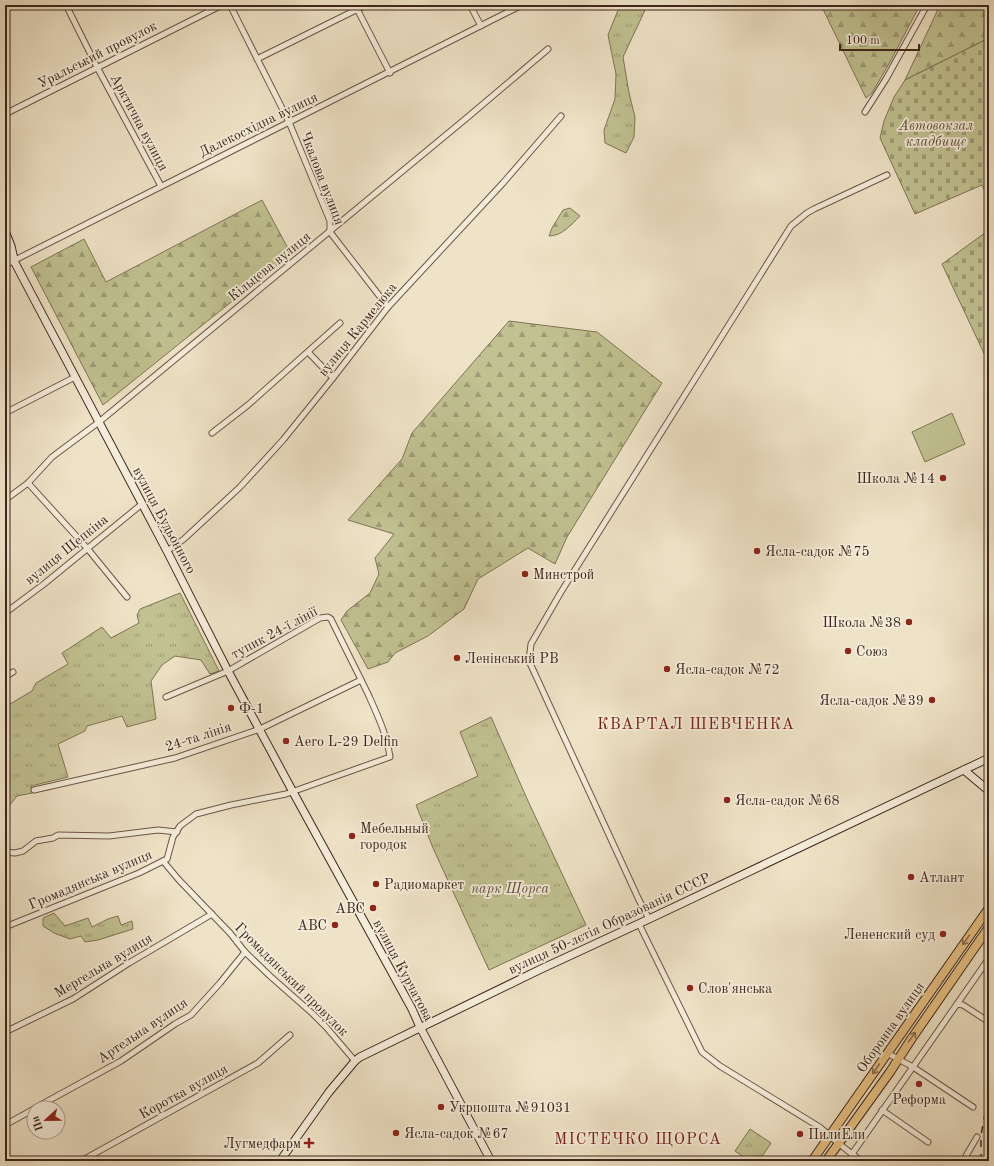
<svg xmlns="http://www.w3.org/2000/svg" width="994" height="1166" font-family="'Old Standard TT',serif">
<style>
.grass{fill:url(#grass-tufts);stroke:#807456}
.forest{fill:url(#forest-firs);stroke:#807456}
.cemetery{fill:url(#cemetery-stones);stroke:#807456}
.garden{fill:#c1c191;stroke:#807456}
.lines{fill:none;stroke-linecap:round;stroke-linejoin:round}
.street-casing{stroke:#6a5547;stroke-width:7}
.secondary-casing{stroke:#3e261c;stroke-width:9}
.primary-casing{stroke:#3e261c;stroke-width:10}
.street{stroke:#f5eddb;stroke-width:5}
.secondary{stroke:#f5eddb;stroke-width:7}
.primary{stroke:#e8c284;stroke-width:8}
.rail{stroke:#3e261c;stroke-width:1.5;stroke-dasharray:7 7;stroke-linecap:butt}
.oneway{stroke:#8a6c4b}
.poi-dot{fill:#8f2418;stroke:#f5eddb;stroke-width:1.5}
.labels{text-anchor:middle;stroke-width:3.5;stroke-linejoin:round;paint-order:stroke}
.street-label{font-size:14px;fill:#3e261c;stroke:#f5eddb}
.park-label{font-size:14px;font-style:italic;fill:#5f4d39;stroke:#f5eddb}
.poi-label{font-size:14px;fill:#3e261c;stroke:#f5eddb;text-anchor:start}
.quarter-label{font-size:16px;letter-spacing:1px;fill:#7a1f14;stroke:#f5eddb}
</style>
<defs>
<pattern id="grass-tufts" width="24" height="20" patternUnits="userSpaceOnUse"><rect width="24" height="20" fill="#c1c191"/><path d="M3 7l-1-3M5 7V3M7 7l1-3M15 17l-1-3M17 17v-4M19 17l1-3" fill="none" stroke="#9e9d76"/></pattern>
<pattern id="forest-firs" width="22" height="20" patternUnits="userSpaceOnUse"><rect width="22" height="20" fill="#c1c191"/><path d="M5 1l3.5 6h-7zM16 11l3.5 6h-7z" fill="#9e9d76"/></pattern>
<pattern id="cemetery-stones" width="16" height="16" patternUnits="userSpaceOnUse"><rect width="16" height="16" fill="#c1c191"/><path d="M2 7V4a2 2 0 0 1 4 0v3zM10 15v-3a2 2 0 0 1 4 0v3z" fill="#9e9d76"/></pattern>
</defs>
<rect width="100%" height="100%" fill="#efe3c7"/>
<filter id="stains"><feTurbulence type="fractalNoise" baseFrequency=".005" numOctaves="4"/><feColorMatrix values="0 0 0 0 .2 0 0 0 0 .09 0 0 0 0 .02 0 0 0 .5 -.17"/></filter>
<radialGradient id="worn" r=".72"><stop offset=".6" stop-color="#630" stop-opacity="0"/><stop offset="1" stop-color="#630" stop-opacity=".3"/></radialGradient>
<!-- grass -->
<g class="grass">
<path d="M620 5H646V8L623 57 629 93 635 117 634 137 626 153 605 143 604 130 615 99 616 74 608 35Z"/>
<path d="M180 593 219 671 210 674 201 660 175 656 162 665 151 681 156 719 127 727 122 716 87 726 85 731 58 744 68 777 31 786 32 793 17 796 5 811V707L32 691 36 683 68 664 62 653 102 627 111 638 139 623 137 615 140 609Z"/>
<path d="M491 717 528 801 586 925 489 970 433 848 416 805 478 776 460 732Z"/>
<path d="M54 913 65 926 88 918 92 927 108 919 118 916 121 925 132 921 133 929 98 940 85 942 81 936 70 939 54 933 43 926V918Z"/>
<path d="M750 1129 771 1143 759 1161H750L735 1151Z"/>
</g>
<!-- forest -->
<g class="forest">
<path d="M821 5H920L890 62 872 93 866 98Z"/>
<path d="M940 5H989V38L905 80Z"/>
<path d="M262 200 291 254 103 405 31 267 84 239 106 282Z"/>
<path d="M570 208 580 216C571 225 562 236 549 236L552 228 563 210Z"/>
<path d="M509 321 597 332 662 383 567 537 555 564 528 548 478 579 464 609 428 636 395 653 388 662 368 669 341 620 347 611 370 593 379 574 375 558 394 534 348 520 402 459 412 433Z"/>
</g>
<!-- cemetery -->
<g class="cemetery">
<path d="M989 38V200L982 185 915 214 880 138 884 121 894 97 905 80Z"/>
<path d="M989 230V364L942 264Z"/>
</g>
<!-- garden -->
<path class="garden" d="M952 413 965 444 925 462 912 432Z"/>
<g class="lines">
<!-- street casing -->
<g class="street-casing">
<g id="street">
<path d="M66 5 97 67 161 186"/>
<path d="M230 5 289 122 330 221V232L388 307"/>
<path d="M355 5 390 73"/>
<path d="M470 5 481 26"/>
<path d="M257 59 366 5"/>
<path d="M865 112 886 79 927 5"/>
<path d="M5 114 222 5"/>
<path d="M5 265 522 5"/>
<path d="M308 352 333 378"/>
<path d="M5 413 75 377"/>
<path d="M212 433 248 405 340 323"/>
<path d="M28 483 87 548 127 597"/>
<path d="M5 500 28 483 52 457 99 422 469 116 548 49"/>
<path d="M167 551 184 539 240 487 283 440 333 378 388 307 503 183 561 116"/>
<path d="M5 613 44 584 142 504"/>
<path d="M5 677 13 672"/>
<path d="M34 790 175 758 260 729 361 680"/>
<path d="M5 852 15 853 23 851 36 841 53 838 58 835 109 836 158 830 177 832"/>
<path d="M163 861 179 880 230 933 245 952 270 976 313 1014 326 1027 355 1061"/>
<path d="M649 919 639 900 529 661 531 644 561 592 791 226 807 213 814 209 887 175"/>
<path d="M639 924 702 1052 720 1066 821 1128 838 1143 861 1161"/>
<path d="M5 927 139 873 167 859 173 837 180 826 196 814 231 805 286 794 390 757C387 735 377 714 368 694 356 669 343 644 331 619L328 617 320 618 228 671 166 697"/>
<path d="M957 1004 987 961"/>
<path d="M5 1032 73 999 129 963 212 914"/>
<path d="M887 1053 913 1067 973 1107"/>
<path d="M35 1108 121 1061 175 1024 191 1015 220 983 245 952"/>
<path d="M882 1110 928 1142"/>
<path d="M5 1125 34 1109"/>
<path d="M988 1128 989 1126"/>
<path d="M852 1154 957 1004 963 1005 989 1022"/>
<path d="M81 1161 258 1063 290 1035"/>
<path d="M963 1161 977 1137"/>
</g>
</g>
<!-- secondary casing -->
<g class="secondary-casing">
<g id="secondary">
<path d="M5 231 11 246 14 259"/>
<path d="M5 250 14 261 167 551 228 671 293 792 412 1009 420 1027 491 1161"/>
<path d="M964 770 989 791"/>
<path d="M280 1161 329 1092 355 1061 360 1057 541 969 649 919 989 758"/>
</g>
</g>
<!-- primary casing -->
<g class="primary-casing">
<g id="primary">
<path d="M812 1161 989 908"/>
<path d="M826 1161 890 1072 912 1038 989 927"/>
</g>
</g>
<!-- street -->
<use href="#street" class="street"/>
<!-- secondary -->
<use href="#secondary" class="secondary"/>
<!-- primary -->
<use href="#primary" class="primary"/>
<!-- rail -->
<path class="rail" d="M981 1161V1135L989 1093"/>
</g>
<!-- one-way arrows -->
<defs><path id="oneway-shaft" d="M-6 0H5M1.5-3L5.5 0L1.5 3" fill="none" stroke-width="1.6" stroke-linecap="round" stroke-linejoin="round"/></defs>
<g class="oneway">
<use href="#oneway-shaft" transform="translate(966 940) rotate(125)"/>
<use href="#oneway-shaft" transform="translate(912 1037) rotate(-55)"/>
<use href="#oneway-shaft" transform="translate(876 1069) rotate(124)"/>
</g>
<!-- markers -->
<g class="poi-dot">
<circle cx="943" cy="478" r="4"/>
<circle cx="757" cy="551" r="4"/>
<circle cx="525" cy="574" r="4"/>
<circle cx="909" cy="622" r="4"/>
<circle cx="848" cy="651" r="4"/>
<circle cx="457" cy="658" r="4"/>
<circle cx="667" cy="669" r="4"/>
<circle cx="932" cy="700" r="4"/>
<circle cx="231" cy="708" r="4"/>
<circle cx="286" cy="741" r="4"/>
<circle cx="727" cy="800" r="4"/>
<circle cx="352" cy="836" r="4"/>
<circle cx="911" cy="877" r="4"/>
<circle cx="376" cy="884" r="4"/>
<circle cx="373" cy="908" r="4"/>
<circle cx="335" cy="925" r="4"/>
<circle cx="943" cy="934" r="4"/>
<circle cx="690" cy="988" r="4"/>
<circle cx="919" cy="1084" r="4"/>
<circle cx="441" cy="1107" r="4"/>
<circle cx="396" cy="1133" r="4"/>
<circle cx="800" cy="1134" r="4"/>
<path d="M307 1137h4v4h4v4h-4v4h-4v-4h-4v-4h4z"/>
</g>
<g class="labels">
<!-- street labels -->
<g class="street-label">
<text transform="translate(97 54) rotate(-27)" y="5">Уральський провулок</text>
<text transform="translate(140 122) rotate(62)" y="5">Арктична вулиця</text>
<text transform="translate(258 124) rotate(-26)" y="5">Далекосхідна вулиця</text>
<text transform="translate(323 178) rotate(69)" y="5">Чкалова вулиця</text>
<text transform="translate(269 266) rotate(-39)" y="5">Кільцева вулиця</text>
<text transform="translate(357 329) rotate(-51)" y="5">вулиця Кармелюка</text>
<text transform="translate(165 520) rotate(62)" y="5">вулиця Будьонного</text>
<text transform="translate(66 549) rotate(-39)" y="5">вулиця Щепкіна</text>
<text transform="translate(274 632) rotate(-28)" y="5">тупик 24-ї лінії</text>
<text transform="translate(198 736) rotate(-18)" y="5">24-та лінія</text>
<text transform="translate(90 879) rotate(-23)" y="5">Громадянська вулиця</text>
<text transform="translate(609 923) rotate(-25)" y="5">вулиця 50-лєтія Образованія СССР</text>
<text transform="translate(103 965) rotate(-31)" y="5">Мергельна вулиця</text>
<text transform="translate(404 970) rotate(62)" y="5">вулиця Курчатова</text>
<text transform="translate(292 979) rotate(45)" y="5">Громадянський провулок</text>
<text transform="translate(890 1027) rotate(-55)" y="5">Оборонна вулиця</text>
<text transform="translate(142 1030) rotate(-34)" y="5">Артельна вулиця</text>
<text transform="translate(183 1091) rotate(-29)" y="5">Коротка вулиця</text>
</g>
<!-- park labels -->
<g class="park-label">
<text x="936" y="130">Автовокзал<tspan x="936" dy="16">кладбище</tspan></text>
<text x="510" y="893">парк Щорса</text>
</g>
<!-- poi labels -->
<g class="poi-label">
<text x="935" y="483" text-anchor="end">Школа №14</text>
<text x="765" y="556">Ясла-садок №75</text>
<text x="533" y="579">Минстрой</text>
<text x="901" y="627" text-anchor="end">Школа №38</text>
<text x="856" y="656">Союз</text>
<text x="465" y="663">Ленінський РВ</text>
<text x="675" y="674">Ясла-садок №72</text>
<text x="924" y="705" text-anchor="end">Ясла-садок №39</text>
<text x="239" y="713">Ф-1</text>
<text x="294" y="746">Aero L-29 Delfin</text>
<text x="735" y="805">Ясла-садок №68</text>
<text x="360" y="833">Мебельный<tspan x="360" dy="16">городок</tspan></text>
<text x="919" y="882">Атлант</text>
<text x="384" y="889">Радиомаркет</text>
<text x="365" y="913" text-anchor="end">АВС</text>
<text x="327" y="930" text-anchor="end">ABC</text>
<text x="935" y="939" text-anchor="end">Лененский суд</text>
<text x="698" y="993">Слов'янська</text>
<text x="919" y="1104" text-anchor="middle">Реформа</text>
<text x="449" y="1112">Укрпошта №91031</text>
<text x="404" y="1138">Ясла-садок №67</text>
<text x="808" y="1139">ПилиЕли</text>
<text x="301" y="1148" text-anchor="end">Лугмедфарм</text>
</g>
<!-- quarter labels -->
<g class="quarter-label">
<text x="696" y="729">КВАРТАЛ ШЕВЧЕНКА</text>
<text x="638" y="1144">МІСТЕЧКО ЩОРСА</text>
</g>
</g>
<!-- margin -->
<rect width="994" height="1166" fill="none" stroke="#efe3c7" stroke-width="20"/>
<rect x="6" y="6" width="982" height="1154" fill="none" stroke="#3e261c" stroke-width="2"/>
<rect x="10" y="10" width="974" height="1146" fill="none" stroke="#3e261c"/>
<!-- north arrow -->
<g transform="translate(46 1120) rotate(248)"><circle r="19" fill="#f5eddb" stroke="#ac9d8f"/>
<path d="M0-3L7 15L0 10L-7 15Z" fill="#8f2418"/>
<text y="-6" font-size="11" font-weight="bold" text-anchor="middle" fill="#3e261c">Пн</text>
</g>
<!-- scale -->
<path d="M840 44v6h79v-6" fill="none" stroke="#3e261c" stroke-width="2"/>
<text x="846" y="44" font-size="12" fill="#3e261c" stroke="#f5eddb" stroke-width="3" paint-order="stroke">100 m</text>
<rect width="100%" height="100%" filter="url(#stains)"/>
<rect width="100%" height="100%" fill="url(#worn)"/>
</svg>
